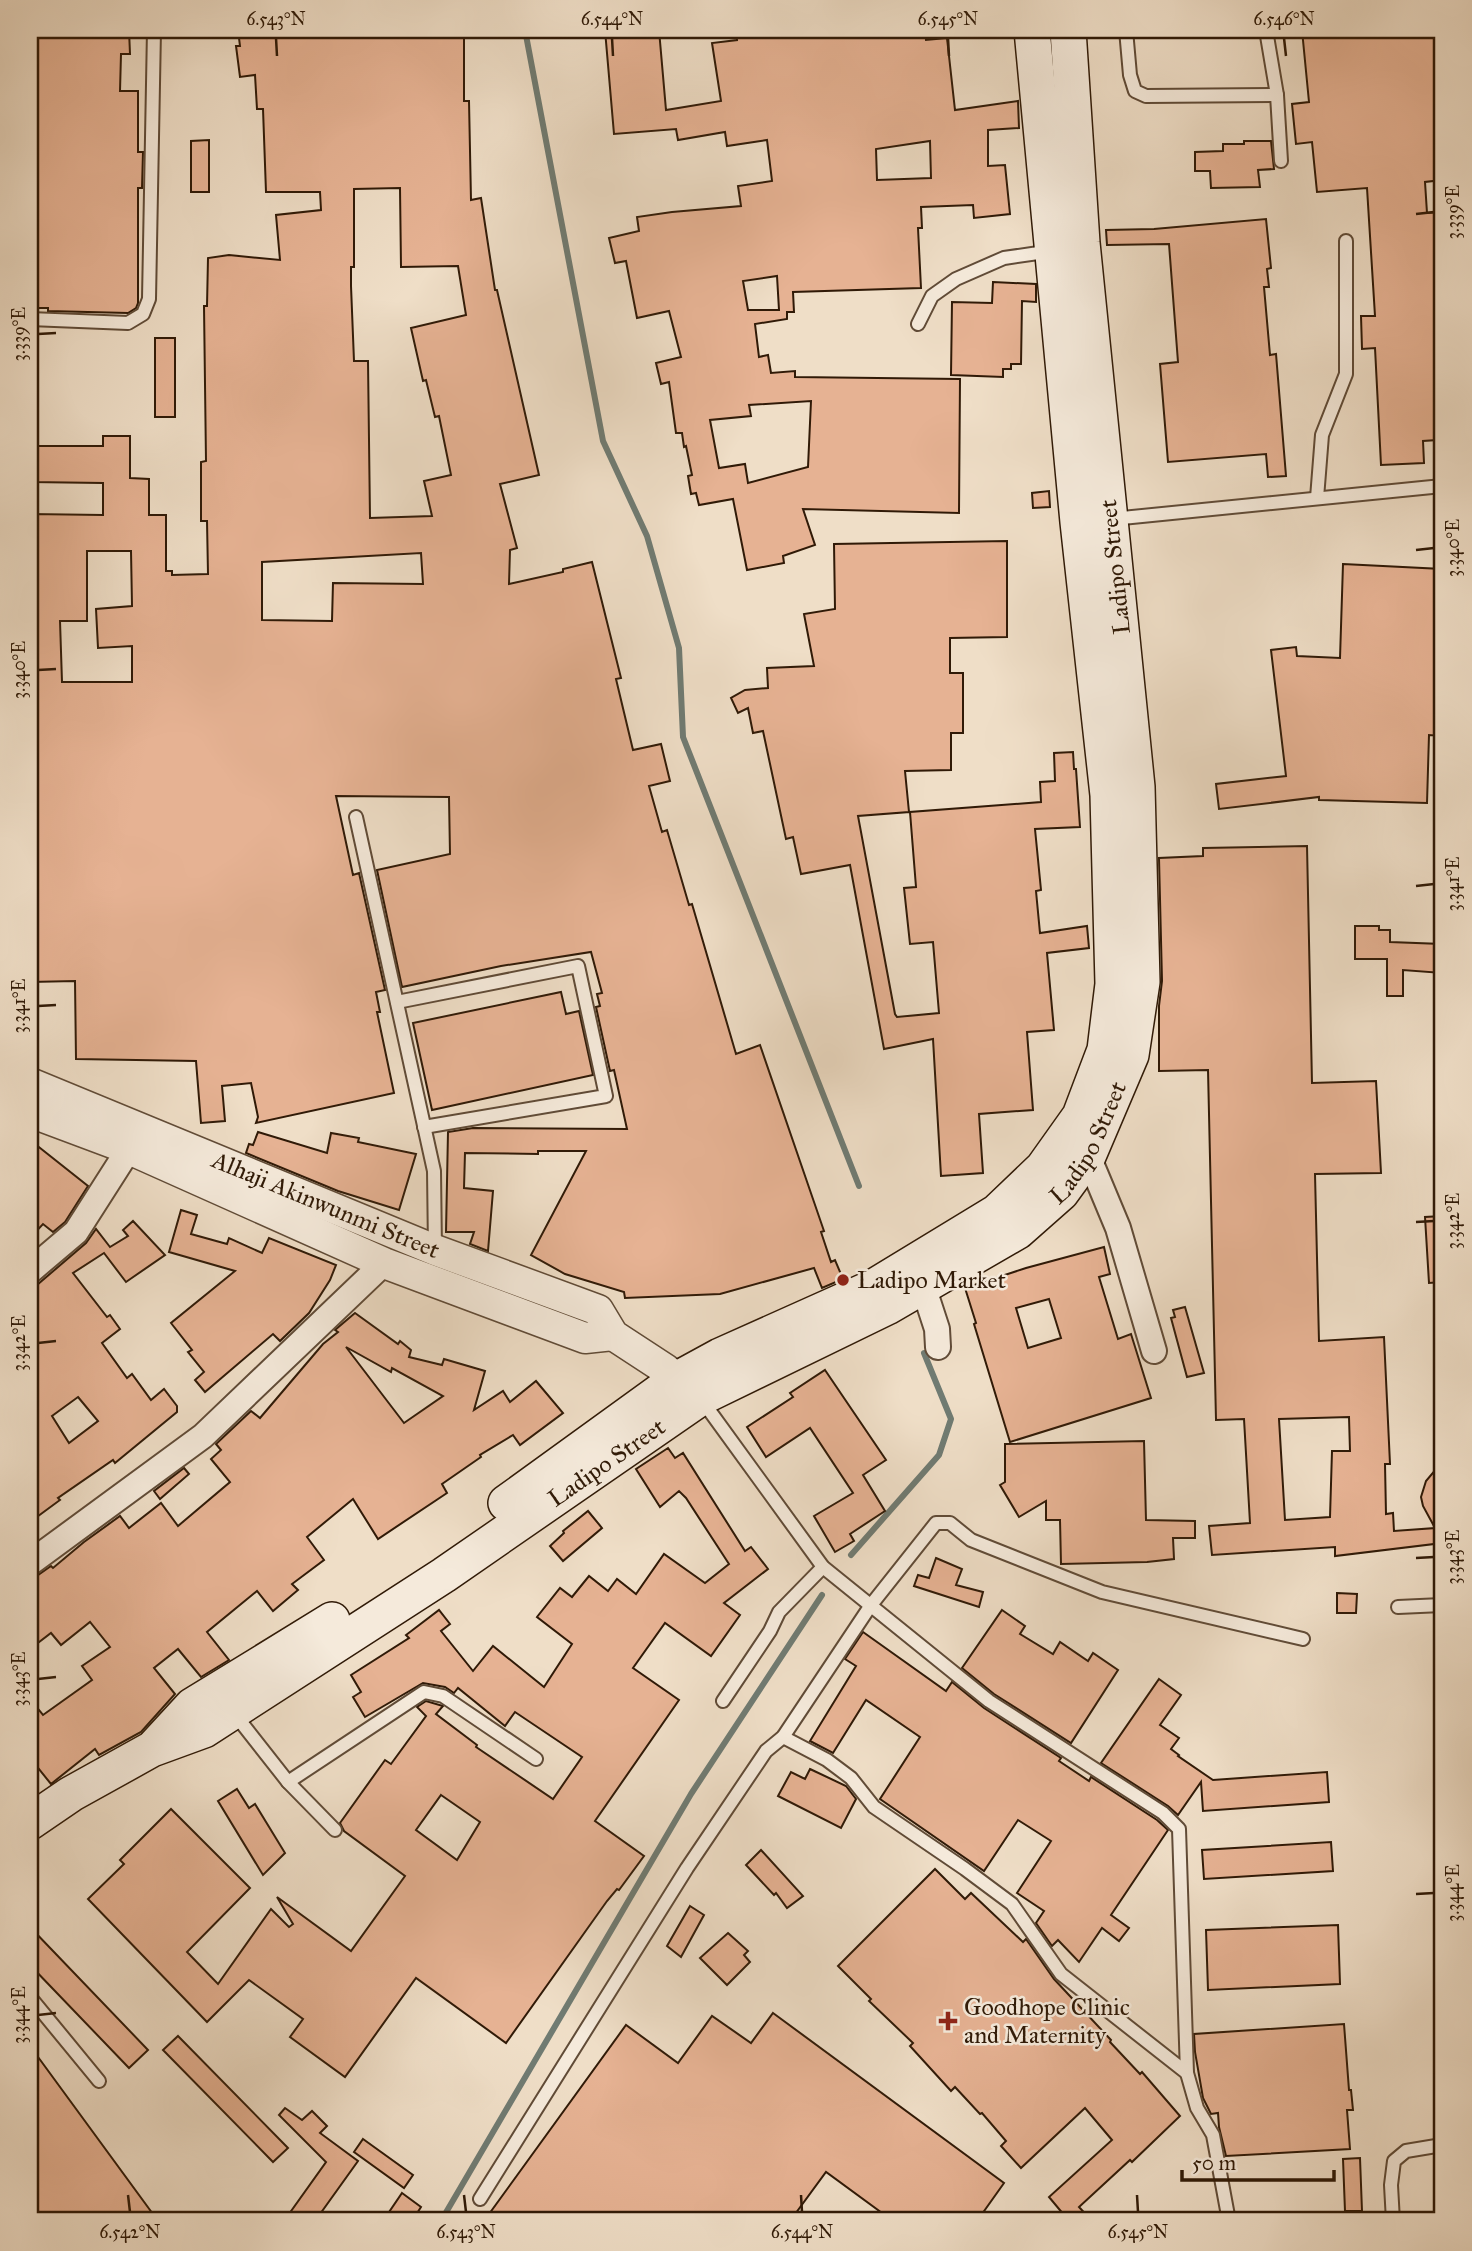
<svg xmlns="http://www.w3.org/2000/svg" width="1472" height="2251" font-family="'IM FELL Great Primer',serif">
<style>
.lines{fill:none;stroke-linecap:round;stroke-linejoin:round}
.stream{stroke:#707b72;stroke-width:6}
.building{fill:#e6b293;stroke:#301a07;stroke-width:2;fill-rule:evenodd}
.service-casing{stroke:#604b37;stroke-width:16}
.minor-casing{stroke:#604b37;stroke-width:28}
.tertiary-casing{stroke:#604b37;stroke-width:33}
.secondary-casing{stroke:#301a07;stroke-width:38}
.service{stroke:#f5eadb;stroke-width:12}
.minor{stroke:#f5eadb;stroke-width:24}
.tertiary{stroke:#f5eadb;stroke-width:30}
.secondary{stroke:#f5eadb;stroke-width:35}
.ticks{fill:none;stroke:#301a07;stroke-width:2.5}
.poi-dot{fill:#8f2418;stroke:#f5eadb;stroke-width:2.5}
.labels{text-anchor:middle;stroke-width:5;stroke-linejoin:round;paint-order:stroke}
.street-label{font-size:24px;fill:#301a07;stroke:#f5eadb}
.poi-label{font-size:24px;fill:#301a07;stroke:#f5eadb;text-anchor:start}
.neatline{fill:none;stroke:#301a07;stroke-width:2.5}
.ticks-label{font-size:18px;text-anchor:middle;fill:#301a07}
</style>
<rect width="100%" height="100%" fill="#efdec7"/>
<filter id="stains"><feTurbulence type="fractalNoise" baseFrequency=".00286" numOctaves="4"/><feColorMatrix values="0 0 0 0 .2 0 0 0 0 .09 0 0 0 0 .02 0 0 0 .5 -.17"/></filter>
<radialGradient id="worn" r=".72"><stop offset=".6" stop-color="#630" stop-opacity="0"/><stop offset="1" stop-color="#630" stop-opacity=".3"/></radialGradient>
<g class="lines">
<!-- stream -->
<g class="stream">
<path d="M525 30 603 441 647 536 679 648 683 737 859 1186"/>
<path d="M851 1555 939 1455 951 1419 924 1353"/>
<path d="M441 2221 691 1794 822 1595"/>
</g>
</g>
<!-- building -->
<g class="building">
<path d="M30 30H129L130 54H121L120 91H138V152H143L142 188H138V303L136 308 128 313 48 311V308H30V89H38V54H30Z"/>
<path d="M238 30H464V101H469L471 200 481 198 495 290H497L539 475 500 484 517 548 510 550 509 584 563 572V569L592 562 621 678 616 679 633 750 661 744 670 781 649 786 662 832 667 830 689 905 692 904 736 1054 760 1045 824 1231 821 1232 831 1262 835 1260 843 1279 822 1288 814 1268 720 1294 625 1298 624 1292 565 1274 531 1255 586 1151H538V1154L465 1153 464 1188 493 1191 488 1251 470 1244 474 1232H446L448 1132 473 1128 627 1129 614 1070 610 1071 596 1007 600 1006 597 994 602 993 591 952 501 966 402 987 377 870 450 854 449 797 336 796 353 875 359 873 385 990 376 992 380 1012H377L394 1093 256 1123 258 1117 251 1083 222 1086 225 1121 201 1123 196 1061 76 1059 75 981 30 982V514L103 515V483L30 482V446H103V436H130V478L149 479V515H166V571H172V575L208 574 207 521H201V462L206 461 204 306H207L208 258 229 255 280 260 276 215 321 210 320 192H266L263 109H257L255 75 240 77 236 46H240ZM400 188 401 267 458 266 466 315 411 328 423 381 426 380 435 417 439 416 451 475 424 481 432 516 370 518 368 361H354L351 286V267H354V189ZM87 551H131L132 606 96 609 98 648 132 646V682H62L60 621H87ZM421 553 423 584 333 583 332 621 262 620V562Z"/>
<path d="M605 30H659L666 110 721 101 712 43 737 40 736 30H925L926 40 947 38 955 110 1018 101 1019 128 988 130V166L1005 165 1010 214 974 218 973 205 921 207 922 228H918L921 288 793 292 794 312H787V319L755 324 759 357 768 355 771 373 795 371V377L960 379 959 513 803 509 815 545 783 556 784 563 747 570 733 499 699 505 696 493 691 494 688 476 692 475 686 446 684 447 682 433H676L669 382 661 384 656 363 681 357 669 311 637 318 626 261 615 263 609 238 639 231 637 217 672 212 741 206 738 186 772 181 767 140 727 146 725 132 678 140 676 129 614 134ZM930 141 931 178 877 180 876 149ZM777 276 779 310H748L743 281ZM811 401 808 467 748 483 745 464 719 468 710 420 751 416 749 405Z"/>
<path d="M1302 30H1442V180L1425 182 1427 213 1442 212V414H1435L1437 440 1423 441 1424 463 1381 465 1375 348 1362 349 1361 316H1375L1367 188 1317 192 1312 142 1296 144 1292 104 1309 102Z"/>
<path d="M209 140V192H191V141Z"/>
<path d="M1244 141H1271L1274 169 1258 170 1260 187 1211 188 1210 171H1195V152L1223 151V144H1244Z"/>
<path d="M1266 219 1271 268 1267 269 1269 287H1264L1270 355 1276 354 1286 476 1268 477 1266 454 1168 462 1160 364 1178 362 1169 244 1107 245 1106 230 1154 229Z"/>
<path d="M993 282 1036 284V302L1022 301 1021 364H1011V369H1003V377L951 375 952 302 992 303Z"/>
<rect x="155" y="338" width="20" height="79"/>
<path d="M1049 491 1050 507 1033 508 1032 493Z"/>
<path d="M1007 541V637L950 638V673H963V733H951V770L905 771 909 812 858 816 895 1014 897 1017 939 1013 933 942 910 944 904 888 916 887 910 812 1041 802 1040 782 1055 781 1054 753 1073 752 1074 769H1076L1080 827 1035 829 1041 890 1036 891 1040 933 1087 926 1089 948 1047 953 1054 1030 1027 1032 1033 1110 979 1114 983 1173 941 1176 933 1039 884 1049 850 865 801 874 793 837 786 839 763 731 753 733 748 708 738 713 731 698 745 690 768 688 767 668 814 666 804 614 835 609 834 544Z"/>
<path d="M1343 564 1442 569V736L1429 735 1427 803 1319 800V797L1219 809 1216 784 1286 776 1271 650 1296 647 1297 656 1340 658Z"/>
<path d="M1307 846 1312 1083 1376 1081 1381 1173 1315 1174 1319 1341 1384 1337 1390 1464H1385L1386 1514 1393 1513 1394 1531 1435 1528 1423 1506 1421 1497 1426 1481 1442 1462V1543L1335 1556V1547L1212 1555 1209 1526 1250 1523 1244 1419 1216 1420 1208 1070 1159 1071V1006L1162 981 1159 858 1203 856V848ZM1349 1417 1350 1451H1332L1330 1517 1285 1520 1279 1419Z"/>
<path d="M1355 926H1379V930H1390V942L1442 944V973L1403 970V996H1387V959H1355Z"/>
<path d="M561 992 566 1014 579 1011 593 1075 432 1110 413 1023Z"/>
<path d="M258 1132 327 1153 331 1133 359 1138 358 1142 416 1154 399 1210 338 1191 246 1153 249 1144 253 1145Z"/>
<path d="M30 1140 88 1186 65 1222 53 1232 43 1224 30 1238Z"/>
<path d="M181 1210 197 1215 191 1234 227 1244 229 1238 262 1253 269 1238 336 1265 330 1280 309 1313 280 1341 273 1334 205 1392 195 1380 204 1372 188 1352 192 1350 171 1323 235 1271 169 1252Z"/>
<path d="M1442 1216V1282L1429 1283 1425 1217Z"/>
<path d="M133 1221 165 1255 126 1282 104 1253 73 1273 107 1317 110 1315 120 1329 102 1343 127 1378 132 1374 151 1400 164 1389 177 1406V1412L115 1463 113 1460 58 1498 60 1500 30 1522V1291L86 1243 96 1229 110 1247 128 1236 123 1230ZM78 1397 98 1421 69 1443 52 1416Z"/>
<path d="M1104 1247 1110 1274 1099 1277 1118 1339 1131 1334 1151 1398 1010 1442 974 1324 976 1323 965 1288 1026 1268ZM1049 1299 1061 1338 1028 1348 1016 1308Z"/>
<path d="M1185 1307 1204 1373 1187 1377 1171 1318 1175 1317 1173 1310Z"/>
<path d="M355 1313 398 1344 400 1341 411 1350 409 1357 442 1365 444 1359 485 1371 474 1410 503 1391 510 1402 536 1381 563 1413 520 1445 513 1435 480 1455 481 1457 442 1484 447 1493 378 1539 353 1499 307 1537 324 1560 292 1584 298 1590 273 1611 257 1591 207 1632 229 1660 201 1677 178 1649 154 1668 175 1694 141 1732 99 1755 95 1749 51 1784 30 1758V1699L43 1715 92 1680 82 1666 110 1647 90 1622 61 1645 51 1633 30 1649V1578L38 1575 51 1566 53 1568 84 1542 120 1516 129 1528 161 1503 178 1526 230 1482 211 1459 221 1450 216 1444 251 1411 260 1418 323 1344 338 1332 335 1330ZM346 1347 391 1372 392 1368 443 1396 404 1423Z"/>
<path d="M825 1370 886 1460 863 1475 885 1511 850 1534 854 1541 835 1552 814 1516 853 1493 810 1428 766 1457 747 1427 793 1397 790 1393Z"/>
<path d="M1144 1441 1146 1520 1195 1521V1538H1173L1174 1559 1147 1562 1061 1564 1060 1520H1046V1501L1019 1517 1000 1485 1005 1482V1444Z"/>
<path d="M668 1448 675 1458 683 1453 745 1551 751 1547 768 1569 724 1603 740 1615 711 1656 665 1623 633 1668 679 1700 595 1821 644 1856 619 1890 617 1889 607 1901 506 2043 416 1978 345 2077 290 2037 303 2019 249 1980 207 2022 88 1899 124 1864 120 1860 171 1809 250 1888 187 1952 218 1984 271 1909 289 1927 293 1924 277 1897 351 1951 405 1876 344 1831 340 1823 385 1760 391 1764 426 1716 417 1707 426 1701 443 1706 436 1714 477 1745 476 1747 553 1799 582 1757 515 1712 505 1726 458 1688 454 1693 445 1687 423 1683 365 1717 353 1697 361 1692 351 1675 409 1638 406 1635 439 1610 450 1624 441 1631 473 1671 493 1646 544 1687 572 1644 537 1617 560 1588 572 1597 589 1576 608 1591 617 1579 636 1594 664 1554 705 1583 729 1564 686 1498 679 1491 660 1507 636 1469ZM441 1795 480 1822 457 1860 416 1830Z"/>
<path d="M184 1468 189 1474 160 1499 154 1491Z"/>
<path d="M588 1511 602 1528 563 1561 550 1546 564 1533 563 1531Z"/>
<path d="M936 1558 962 1569 956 1585 983 1592 979 1607 914 1586 918 1575 929 1578Z"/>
<path d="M1337 1593 1357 1594 1356 1613H1337Z"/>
<path d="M1002 1610 1025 1626 1020 1634 1053 1654 1060 1642 1088 1661 1093 1653 1118 1670 1071 1743 994 1694 962 1668Z"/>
<path d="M863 1632 946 1691 952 1682 984 1708 1061 1758 1059 1761 1089 1781 1091 1777 1157 1820 1168 1830 1111 1915 1129 1928 1119 1941 1102 1928 1079 1962 1058 1940 1052 1946 1036 1923 1044 1911 1017 1893 1051 1841 1018 1820 984 1871 880 1799 920 1737 866 1700 833 1753 810 1741 856 1666 845 1659Z"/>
<path d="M1159 1679 1181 1695 1160 1725 1179 1738 1171 1749 1179 1755 1178 1756 1213 1780 1327 1772 1329 1802 1203 1811 1201 1782 1178 1815 1168 1806 1101 1763Z"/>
<path d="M810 1769 846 1786 856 1799 841 1828 778 1796 791 1772 805 1779Z"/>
<path d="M237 1789 249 1808 255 1804 285 1853 263 1875 218 1801Z"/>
<path d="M1331 1842 1333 1871 1204 1879 1202 1850Z"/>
<path d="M761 1850 803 1896 787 1908 776 1893 774 1895 746 1865Z"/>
<path d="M935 1869 965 1899 971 1893 1023 1942 1026 1939 1054 1979 1111 2040 1110 2042 1140 2074 1142 2072 1180 2116 1132 2162 1130 2160 1079 2207 1092 2221H1069L1049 2197 1112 2140 1085 2108 1021 2168 1001 2146 1006 2141 982 2113 980 2114 955 2087 951 2091 910 2046 913 2043 869 2001 871 1999 838 1966Z"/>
<path d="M690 1906 704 1915 681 1957 667 1946Z"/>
<path d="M1338 1925 1340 1984 1208 1990 1206 1930Z"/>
<path d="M30 1927 148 2050 129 2068 30 1965Z"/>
<path d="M728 1933 748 1951 744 1955 750 1962 727 1985 700 1958Z"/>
<path d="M773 2013 1004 2183 977 2221H893L826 2172 790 2221H484L626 2025 678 2063 712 2016 751 2043Z"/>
<path d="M1344 2024 1349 2090H1351L1353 2110H1347L1350 2149 1226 2156 1219 2127 1218 2113 1211 2114 1203 2098 1195 2052 1194 2034Z"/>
<path d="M178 2036 288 2148 273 2162 163 2050Z"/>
<path d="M30 2046 158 2221H30Z"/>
<path d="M285 2108 302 2120 312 2111 327 2126 320 2133 358 2161 315 2221H284L326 2162 279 2115Z"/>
<path d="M363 2139 413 2175 404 2188 354 2152Z"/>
<path d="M1360 2158 1362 2211H1345L1343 2159Z"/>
<path d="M402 2193 421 2207 412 2221H383Z"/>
</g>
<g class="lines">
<!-- service casing -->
<g class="service-casing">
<g id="service">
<path d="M1126 30 1130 75 1135 91 1146 96 1277 95"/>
<path d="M1266 30 1277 95 1281 161"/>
<path d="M30 319 128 323 143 314 149 299 154 30"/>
<path d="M918 324 932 296 956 279 1004 258 1052 251"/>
<path d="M1317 498 1322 435 1346 374V241"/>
<path d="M1112 519 1442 486"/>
<path d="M356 817 434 1171 435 1250"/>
<path d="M397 1002 578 966 606 1096 424 1127"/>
<path d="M701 1399 823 1567 989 1701 1163 1813 1179 1829 1187 2073 1197 2108 1213 2135 1229 2221"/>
<path d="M1398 1607 1442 1605"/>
<path d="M723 1701 770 1631 779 1612 823 1567"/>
<path d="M233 1712 288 1782 335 1830"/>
<path d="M783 1737 827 1760 851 1778 874 1807 965 1869 1012 1904 1061 1974 1187 2073"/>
<path d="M288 1782 424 1692 443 1696 536 1759"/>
<path d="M30 1997 99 2081"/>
<path d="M480 2199 687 1868 766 1751 783 1737 871 1605 936 1523H950L971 1540 1102 1592 1303 1639"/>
<path d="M1393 2221 1391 2185 1394 2161 1406 2151 1442 2145"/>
</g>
</g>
<!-- minor casing -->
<g class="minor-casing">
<g id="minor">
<path d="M1088 1156 1118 1228 1154 1351"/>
<path d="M30 1271 76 1232 129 1149"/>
<path d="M923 1286 937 1329 938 1347"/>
<path d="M30 1563 203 1436 384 1263"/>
</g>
</g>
<!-- tertiary casing -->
<g class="tertiary-casing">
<g id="tertiary">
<path id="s1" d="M30 1083 435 1250 598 1310 613 1335 665 1369 695 1394"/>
<path d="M30 1112 129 1149 384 1263 585 1338 613 1335"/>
</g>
</g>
<!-- secondary casing -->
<g class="secondary-casing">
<g id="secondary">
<path d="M506 1503 676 1380 720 1356 872 1288 997 1212 1043 1168 1080 1116 1105 1050 1113 984 1108 795 1078 522 1032 30"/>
<path d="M156 1745 192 1706 332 1620"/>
<path id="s2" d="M30 1822 71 1794 152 1749 204 1730 444 1575 700 1398 887 1307 1018 1231 1061 1193 1088 1156 1131 1055 1142 982 1137 787 1082 243 1068 30"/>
</g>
</g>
<!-- service -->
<use href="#service" class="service"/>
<!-- minor -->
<use href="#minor" class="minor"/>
<!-- tertiary -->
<use href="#tertiary" class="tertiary"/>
<!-- secondary -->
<use href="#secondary" class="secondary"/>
</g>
<!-- ticks -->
<path class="ticks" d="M276 38 277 56M612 38 613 56M948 38 949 56M1284 38 1286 56M1416 214 1434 212M38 334 56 333M1416 550 1434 548M38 670 56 669M1416 886 1434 884M38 1006 56 1005M1416 1222 1434 1221M38 1343 56 1341M1416 1558 1434 1557M38 1679 56 1677M1416 1894 1434 1893M38 2015 56 2013M128 2195 130 2212M464 2195 466 2212M801 2195 802 2212M1137 2195 1138 2212"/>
<!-- markers -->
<g class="poi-dot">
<circle cx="843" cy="1280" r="7"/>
<path d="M944.5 2010.5h7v7h7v7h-7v7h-7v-7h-7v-7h7z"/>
</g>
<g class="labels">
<!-- street labels -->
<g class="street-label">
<text transform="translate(1115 567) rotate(-96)" y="8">Ladipo Street</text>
<text dy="8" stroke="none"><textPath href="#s2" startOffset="1269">Ladipo Street</textPath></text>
<text dy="8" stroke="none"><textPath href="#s1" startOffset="320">Alhaji Akinwunmi Street</textPath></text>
<text dy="8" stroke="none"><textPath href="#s2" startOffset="681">Ladipo Street</textPath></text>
</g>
<!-- poi labels -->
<g class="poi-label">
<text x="857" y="1288">Ladipo Market</text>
<text x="964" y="2015">Goodhope Clinic<tspan x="964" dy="28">and Maternity</tspan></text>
</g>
</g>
<!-- margin -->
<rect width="1472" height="2251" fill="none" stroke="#efdec7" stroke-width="77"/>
<!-- scale -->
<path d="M1182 2170v10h152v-10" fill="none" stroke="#301a07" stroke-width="3.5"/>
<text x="1192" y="2170" font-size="21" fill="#301a07" stroke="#f5eadb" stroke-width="5" paint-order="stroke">50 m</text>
<rect x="38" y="38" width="1396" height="2174" class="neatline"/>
<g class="ticks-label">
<text x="276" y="25">6.543°N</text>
<text x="612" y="25">6.544°N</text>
<text x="948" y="25">6.545°N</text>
<text x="1284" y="25">6.546°N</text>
<text transform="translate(1453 212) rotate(-90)" y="6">3.339°E</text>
<text transform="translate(19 334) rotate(-90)" y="6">3.339°E</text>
<text transform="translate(1453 548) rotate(-90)" y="6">3.340°E</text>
<text transform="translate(19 670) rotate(-90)" y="6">3.340°E</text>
<text transform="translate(1453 884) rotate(-90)" y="6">3.341°E</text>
<text transform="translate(19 1006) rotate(-90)" y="6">3.341°E</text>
<text transform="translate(1453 1221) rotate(-90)" y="6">3.342°E</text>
<text transform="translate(19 1343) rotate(-90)" y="6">3.342°E</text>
<text transform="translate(1453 1557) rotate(-90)" y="6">3.343°E</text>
<text transform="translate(19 1679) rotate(-90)" y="6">3.343°E</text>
<text transform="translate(1453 1893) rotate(-90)" y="6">3.344°E</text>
<text transform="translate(19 2015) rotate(-90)" y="6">3.344°E</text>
<text x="130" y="2238">6.542°N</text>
<text x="466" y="2238">6.543°N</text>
<text x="802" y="2238">6.544°N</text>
<text x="1138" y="2238">6.545°N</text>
</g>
<rect width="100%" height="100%" filter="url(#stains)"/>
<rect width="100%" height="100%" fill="url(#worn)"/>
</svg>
